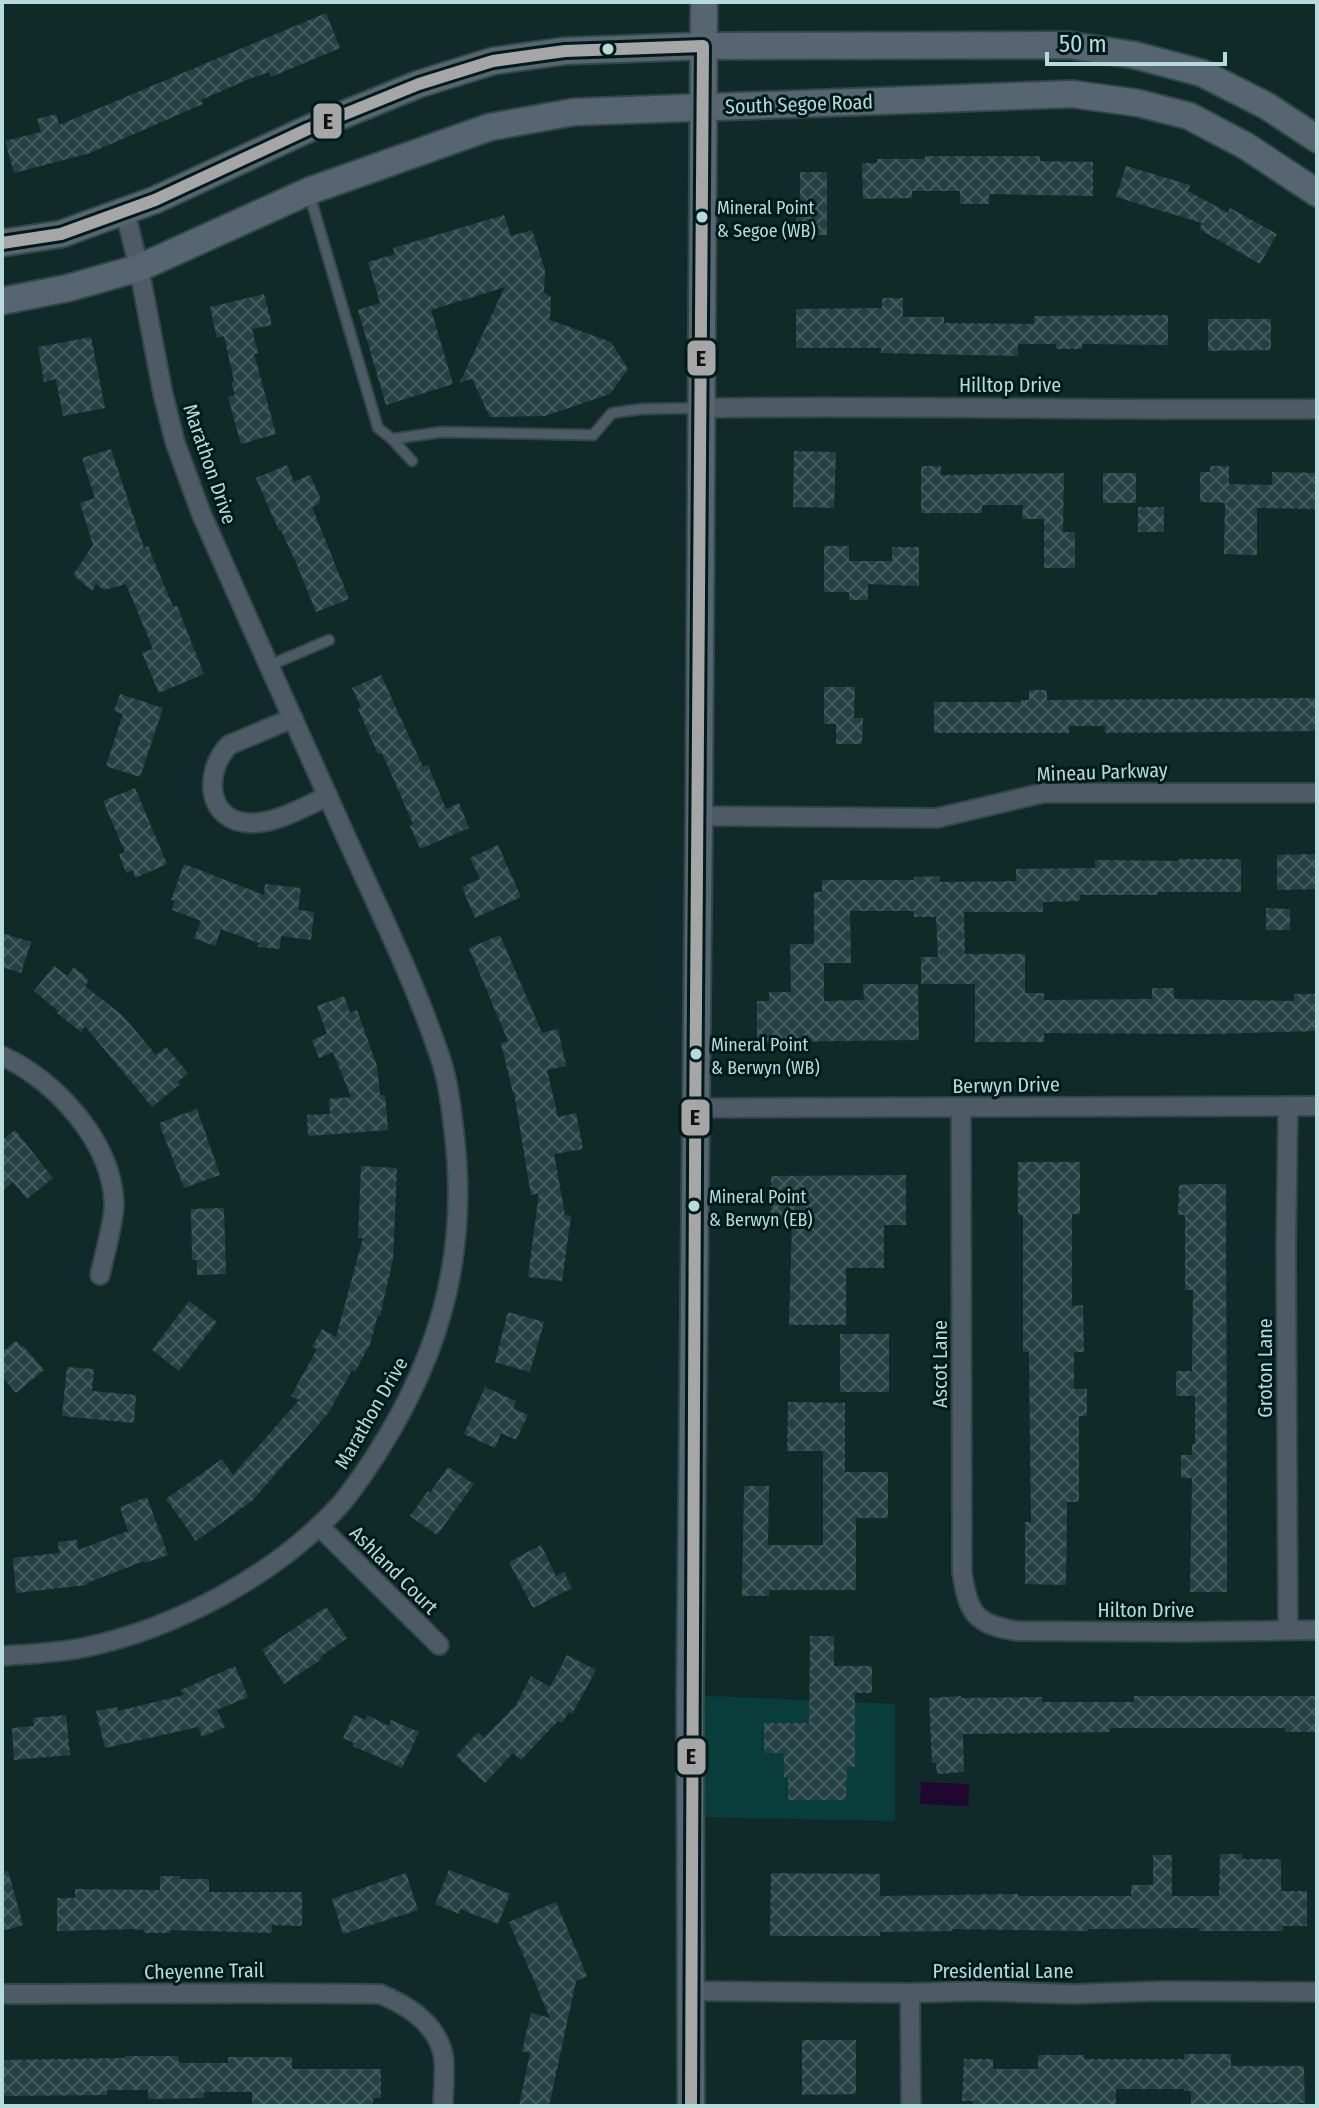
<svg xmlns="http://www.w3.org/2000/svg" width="1319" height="2108" font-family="'Fira Sans Condensed',sans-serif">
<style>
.built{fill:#083d3c}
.water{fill:#1f072f}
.building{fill:url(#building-cross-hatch)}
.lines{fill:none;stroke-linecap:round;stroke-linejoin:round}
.lane-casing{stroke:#304847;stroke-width:13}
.street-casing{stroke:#304847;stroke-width:22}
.secondary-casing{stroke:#304847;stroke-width:30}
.lane{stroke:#4e5b66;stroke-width:9}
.street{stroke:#4e5b66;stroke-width:18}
.secondary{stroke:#566571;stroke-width:26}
.bus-1-casing{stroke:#011a1a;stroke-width:18}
.bus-1{stroke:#a6a6a6;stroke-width:12}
.bus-dot{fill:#b5dcda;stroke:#011a1a;stroke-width:3}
.labels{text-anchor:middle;stroke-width:6;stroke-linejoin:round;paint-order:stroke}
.bus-label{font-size:18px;fill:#b5dcda;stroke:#011a1a;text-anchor:start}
.street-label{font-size:20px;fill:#b5dcda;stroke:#011a1a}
.line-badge{stroke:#011a1a;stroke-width:3}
.pale-badge-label{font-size:22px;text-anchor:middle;font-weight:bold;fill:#111}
</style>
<defs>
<pattern id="building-cross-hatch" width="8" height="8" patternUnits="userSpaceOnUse" patternTransform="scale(2)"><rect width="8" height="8" fill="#264143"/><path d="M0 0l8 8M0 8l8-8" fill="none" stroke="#435c5e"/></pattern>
</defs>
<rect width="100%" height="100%" fill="#102a2a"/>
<!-- built -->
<path class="built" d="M690 1695 895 1704V1821L690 1817Z"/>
<!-- water -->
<path class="water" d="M921 1782 969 1784 968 1806 920 1804Z"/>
<!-- building -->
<g class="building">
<path d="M326 13 340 48 271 77 269 72 249 79 201 100 203 104 90 153 14 173 5 141 41 132 37 119 56 114 59 125Z"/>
<path d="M925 156H1040V161L1093 162V196L989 194V204H960V191H912V198L863 199 862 163H877V159H925Z"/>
<path d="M1126 166 1190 185 1188 191 1228 213 1230 208 1277 234 1260 264 1199 229 1202 223 1116 197Z"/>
<path d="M800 172H827V235H796L797 197H800Z"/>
<path d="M504 215 511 236 532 230 545 270 544 292 551 297 550 320 611 342 628 369 610 394 545 416 490 417 472 379 460 382 505 287 431 310 453 384 386 405 358 310 380 303 368 262 395 254 393 248Z"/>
<path d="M264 294 272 325 252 329 258 353 254 354 276 434 241 444 228 397 235 395 231 382 234 381 224 336 217 338 210 307Z"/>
<path d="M882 298H903V317H944V323L1034 324V316L1168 315V345L1082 344V349H1056V344H1018V356L881 353V348H796V309L882 308Z"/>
<path d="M1208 319H1271V350L1208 351Z"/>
<path d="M91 337 105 408 63 416 56 379 44 382 38 347Z"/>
<path d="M111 449 144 548 148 546 173 607 177 606 204 674 159 693 142 653 153 649 126 584 104 590 96 584 92 591 73 575 93 545 80 503 95 498 82 458Z"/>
<path d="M794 451 836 452 834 508 793 507Z"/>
<path d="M287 465 294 482 310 475 321 500 319 501 320 503 312 507 349 599 316 612 297 565 281 530 279 531 256 478Z"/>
<path d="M921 466H941V475L1064 473 1063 532H1075V568H1044V519H1022L1023 505H982V513H921Z"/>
<path d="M1210 466H1229V484L1272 485V472L1317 473V509L1257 508V555L1224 554 1225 503 1200 502V472H1210Z"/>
<rect x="1103" y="473" width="33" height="30"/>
<rect x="1138" y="507" width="26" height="25"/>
<path d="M824 546H849V561H892V547H919V586L868 584V600H849V592H824Z"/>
<path d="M381 675 423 767 428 765 446 809 459 803 469 828 420 849 410 826 413 824 382 753 378 754 358 709 361 707 352 688Z"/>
<path d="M824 687H855L854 718H863L862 744H836V724H824Z"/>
<path d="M1029 690H1047V700L1317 698V731L1105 733V726H1069V733H934V702H1021V700H1029Z"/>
<path d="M120 694 163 708 140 777 106 766 123 714 114 711Z"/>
<path d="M135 788 167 864 135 878 133 870 126 873 119 855 125 852 103 801Z"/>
<path d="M498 845 521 897 475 918 462 887 480 879 470 858Z"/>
<path d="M1317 854V889L1277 890V855Z"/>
<path d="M1179 859H1241V892H1158V895H1080V901L1043 902V912H964L965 954H1025V993H1044V1000L1150 999H1152V988H1174V999L1294 1001V994H1317V1031L1206 1034 1044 1033V1042H975V984H921V957H938L936 917H914V911H850L851 963H824V1001L864 1000 863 984H918L919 1040 757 1042V1001H769V992H791L790 944H814V892H822V880H914V877L940 876V882L1016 881V869L1095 868V860L1179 861Z"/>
<path d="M184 864 264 895 265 884 301 888 298 910 314 912 311 940 281 936 280 949 258 947 259 943 221 929 215 946 194 938 201 921 172 910 175 901 171 900Z"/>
<path d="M1266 908 1290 909V930H1266Z"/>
<path d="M2 933 31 942 21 973 2 967Z"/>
<path d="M500 935 542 1033 558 1029 566 1066 547 1070 558 1117 576 1113 583 1149 554 1154 565 1215 571 1216 562 1281 528 1277 539 1193 531 1195 514 1092 513 1093 501 1043 508 1041 469 948Z"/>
<path d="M54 966 67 976 74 967 89 980 85 986 123 1016 156 1055 166 1047 188 1073 178 1082 180 1084 152 1107 85 1026 81 1032 57 1013 58 1011 34 991Z"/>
<path d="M344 996 350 1013 357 1010 377 1066 380 1095H385L388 1130 308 1136 307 1115 330 1114 329 1099 351 1097 333 1052 319 1058 312 1040 327 1034 317 1006Z"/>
<path d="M197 1109 220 1175 184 1188 159 1123Z"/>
<path d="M15 1130 53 1178 27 1199 13 1182 2 1191V1140Z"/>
<path d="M1018 1162H1080V1214H1072V1306L1083 1305 1084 1352H1074V1389H1087V1416H1079V1502H1067L1066 1585 1025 1584V1522H1031L1029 1352H1023V1215H1018Z"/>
<path d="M361 1166 397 1168 393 1259 380 1316 378 1315 370 1344 355 1372 352 1370 329 1412 252 1501 196 1541 166 1499 222 1459 233 1475 299 1400 291 1396 317 1349 312 1347 322 1329 336 1337 363 1238H358Z"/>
<path d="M906 1175V1225H884V1268H846V1325H789L792 1224H771V1176Z"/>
<path d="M1194 1184H1226L1227 1592H1190L1192 1478H1181V1455H1192V1444H1195V1396H1176V1371H1192L1193 1290H1185V1215H1178L1179 1185Z"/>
<path d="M224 1208 226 1274 197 1275V1260H192L191 1209Z"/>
<path d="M189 1301 217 1322 179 1371 152 1350Z"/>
<path d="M508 1312 544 1322 530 1372 495 1362Z"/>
<rect x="840" y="1334" width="49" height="58"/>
<path d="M16 1341 22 1347 23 1346 44 1370 16 1393 2 1376V1352Z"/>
<path d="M67 1367 94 1369 92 1391 136 1395 134 1423 62 1416Z"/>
<path d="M485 1387 516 1401 513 1408 528 1415 516 1440 501 1433 495 1448 464 1434Z"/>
<path d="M788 1402 845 1403V1472H888V1518H856V1590H769V1596H742L744 1486H769L768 1545H823V1451H787Z"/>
<path d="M448 1467 474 1484 437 1535 410 1516 428 1491 430 1493Z"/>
<path d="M147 1497 168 1555 145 1563 144 1561 87 1583V1585L16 1593 13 1558 59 1553 58 1542 77 1540 78 1550 128 1531 120 1507Z"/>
<path d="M541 1545 556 1576 564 1572 572 1588 533 1608 509 1562Z"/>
<path d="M326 1607 347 1638 320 1657 322 1659 284 1684 262 1650Z"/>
<path d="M810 1636H834V1666H872V1693H855V1767H847L846 1800H788V1777H784V1753H764V1723H809Z"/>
<path d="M567 1655 596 1670 572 1714 569 1712 562 1723 558 1721 521 1760 513 1753 485 1783 456 1756 478 1732 484 1738 516 1705 531 1676 550 1687Z"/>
<path d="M235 1666 248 1697 217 1710 225 1727 202 1737 198 1727 105 1748 96 1711 117 1707 118 1711 184 1695 181 1690Z"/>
<path d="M961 1696V1698L1042 1697V1702H1134V1696H1317V1732H1285V1728H1110V1732L963 1734 964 1772 937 1774 936 1763H932L929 1698Z"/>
<path d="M66 1715 70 1755 14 1760 12 1728 34 1726 33 1718Z"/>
<path d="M354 1715 365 1720 367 1715 389 1726 391 1720 419 1732 402 1768 353 1746 354 1743 343 1738Z"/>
<path d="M1220 1854H1242V1859H1281V1891H1307V1926H1283V1931H1199V1928L1088 1929V1931L952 1929V1931L880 1932V1936H770L771 1873 880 1874V1896L1018 1894V1896H1131V1885H1153V1855H1172V1896H1219Z"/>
<path d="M449 1870 510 1894 498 1924 460 1909 459 1914 435 1904Z"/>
<path d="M8 1871 23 1925 2 1931V1872Z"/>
<path d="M406 1873 418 1910 343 1934 332 1899Z"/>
<path d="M160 1876H180V1879H209V1892H302V1926L272 1925V1933L170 1930V1933H144V1930L133 1929 57 1931V1898H75V1889L160 1890Z"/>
<path d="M556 1902 587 1976 576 1981 549 2106H519L530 2053 522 2051 531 2013 550 2018 509 1922Z"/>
<path d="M802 2040H856V2094L802 2095Z"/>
<path d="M1184 2054H1231V2066H1304L1305 2103H1298V2106H1278V2103L1231 2104V2106H1191V2091H1184V2089H1116V2104H1006V2106H973V2101H962L964 2059H993V2069H1038V2055H1084V2059H1184Z"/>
<path d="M125 2056H178L179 2063H228V2057H292V2069H381V2098H373V2106H252V2092H204V2098L148 2099V2090H107V2095L2 2096V2060L125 2058Z"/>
</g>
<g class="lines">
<!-- lane casing -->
<g class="lane-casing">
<g id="lane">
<path d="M309 193 378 428 392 439 412 461"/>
<path d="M392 439 441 432 593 435 612 413 642 409 698 408"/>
<path d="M268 666 329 640"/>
</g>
</g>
<!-- street casing -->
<g class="street-casing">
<g id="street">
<path d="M702 408C907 405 1112 411 1317 409"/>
<path d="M293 718 229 745C203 772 206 822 251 823 275 824 306 806 328 796"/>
<path d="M699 816 937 818 1043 793H1317"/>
<path d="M2 1056C56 1081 111 1141 114 1202 115 1219 104 1256 100 1275"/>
<path d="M1288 1106 1286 1247 1288 1630"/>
<path d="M696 1108 1317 1106"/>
<path d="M961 1108 962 1572C968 1613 975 1625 1018 1631L1184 1632 1317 1630"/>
<path d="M319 1526 439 1645"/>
<path d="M2 1656C28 1654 56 1653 82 1648 175 1629 276 1575 340 1505 348 1496 355 1485 362 1476 436 1369 470 1262 454 1132 451 1106 448 1079 439 1054 414 980 379 910 347 839 298 730 249 622 201 513L175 442 163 394 139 268 125 211"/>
<path d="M690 1991 910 1993 979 1991 1073 1994 1161 1991 1317 1992"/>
<path d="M910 1993 911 2106"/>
<path d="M2 1994C128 1994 254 1992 380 1994 407 2005 436 2023 443 2054 446 2070 443 2090 443 2106"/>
</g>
</g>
<!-- secondary casing -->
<g class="secondary-casing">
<g id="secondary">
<path d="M2 243 61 234 155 200 308 129 419 84 493 61 565 51 703 46 1068 45 1134 55 1202 73 1267 106 1317 139"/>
<path d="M2 301 68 288 139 268 309 191 490 127 574 112 1072 94 1138 103 1189 116 1246 146 1317 193"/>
<path d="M691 2106 690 1695 699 816 704 2"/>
</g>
</g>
<!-- lane -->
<use href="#lane" class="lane"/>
<!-- street -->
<use href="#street" class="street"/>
<!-- secondary -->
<use href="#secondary" class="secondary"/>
<!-- bus-1 casing -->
<g class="bus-1-casing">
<path id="bus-1" d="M2 243 61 234 155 200 308 129 419 84 493 61 565 51 703 46C701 733 689 1419 691 2106"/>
</g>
<!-- bus-1 -->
<use href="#bus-1" class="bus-1"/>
</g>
<!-- markers -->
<g class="bus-dot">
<circle cx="608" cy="49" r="7"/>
<circle cx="702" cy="217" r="7"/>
<circle cx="696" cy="1054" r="7"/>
<circle cx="694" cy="1206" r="7"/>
</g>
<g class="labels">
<!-- bus labels -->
<g class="bus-label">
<text x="717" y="214">Mineral Point<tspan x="717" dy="23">&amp; Segoe (WB)</tspan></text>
<text x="711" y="1051">Mineral Point<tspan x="711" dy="23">&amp; Berwyn (WB)</tspan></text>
<text x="709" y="1203">Mineral Point<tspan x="709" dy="23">&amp; Berwyn (EB)</tspan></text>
</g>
<!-- street labels -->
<g class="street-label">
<text transform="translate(799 104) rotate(-2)" y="7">South Segoe Road</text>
<text x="1010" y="392">Hilltop Drive</text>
<text transform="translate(210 464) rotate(71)" y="7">Marathon Drive</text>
<text transform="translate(1102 772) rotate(-2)" y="7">Mineau Parkway</text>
<text transform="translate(1006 1085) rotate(-1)" y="7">Berwyn Drive</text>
<text transform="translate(940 1364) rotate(-90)" y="7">Ascot Lane</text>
<text transform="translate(1265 1368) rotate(-90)" y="7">Groton Lane</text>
<text transform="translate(371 1413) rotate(-60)" y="7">Marathon Drive</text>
<text transform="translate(394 1570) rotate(45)" y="7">Ashland Court</text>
<text x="1146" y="1617">Hilton Drive</text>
<text transform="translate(204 1971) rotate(-1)" y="7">Cheyenne Trail</text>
<text x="1003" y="1978">Presidential Lane</text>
</g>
</g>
<g class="line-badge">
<rect x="312" y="102" width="31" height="38" rx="8" fill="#a6a6a6"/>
<rect x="686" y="339" width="31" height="38" rx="8" fill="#a6a6a6"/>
<rect x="680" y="1098" width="31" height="39" rx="8" fill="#a6a6a6"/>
<rect x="676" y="1737" width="31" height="39" rx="8" fill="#a6a6a6"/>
</g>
<g class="pale-badge-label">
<text x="328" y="129">E</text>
<text x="701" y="366">E</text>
<text x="695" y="1125">E</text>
<text x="691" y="1764">E</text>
</g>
<!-- border -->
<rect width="1319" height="2108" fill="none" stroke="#b5dcda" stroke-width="8"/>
<!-- scale -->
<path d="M1047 52v12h178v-12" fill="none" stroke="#b5dcda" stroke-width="4"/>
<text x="1059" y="52" font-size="24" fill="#b5dcda" stroke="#011a1a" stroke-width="6" paint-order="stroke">50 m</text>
</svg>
